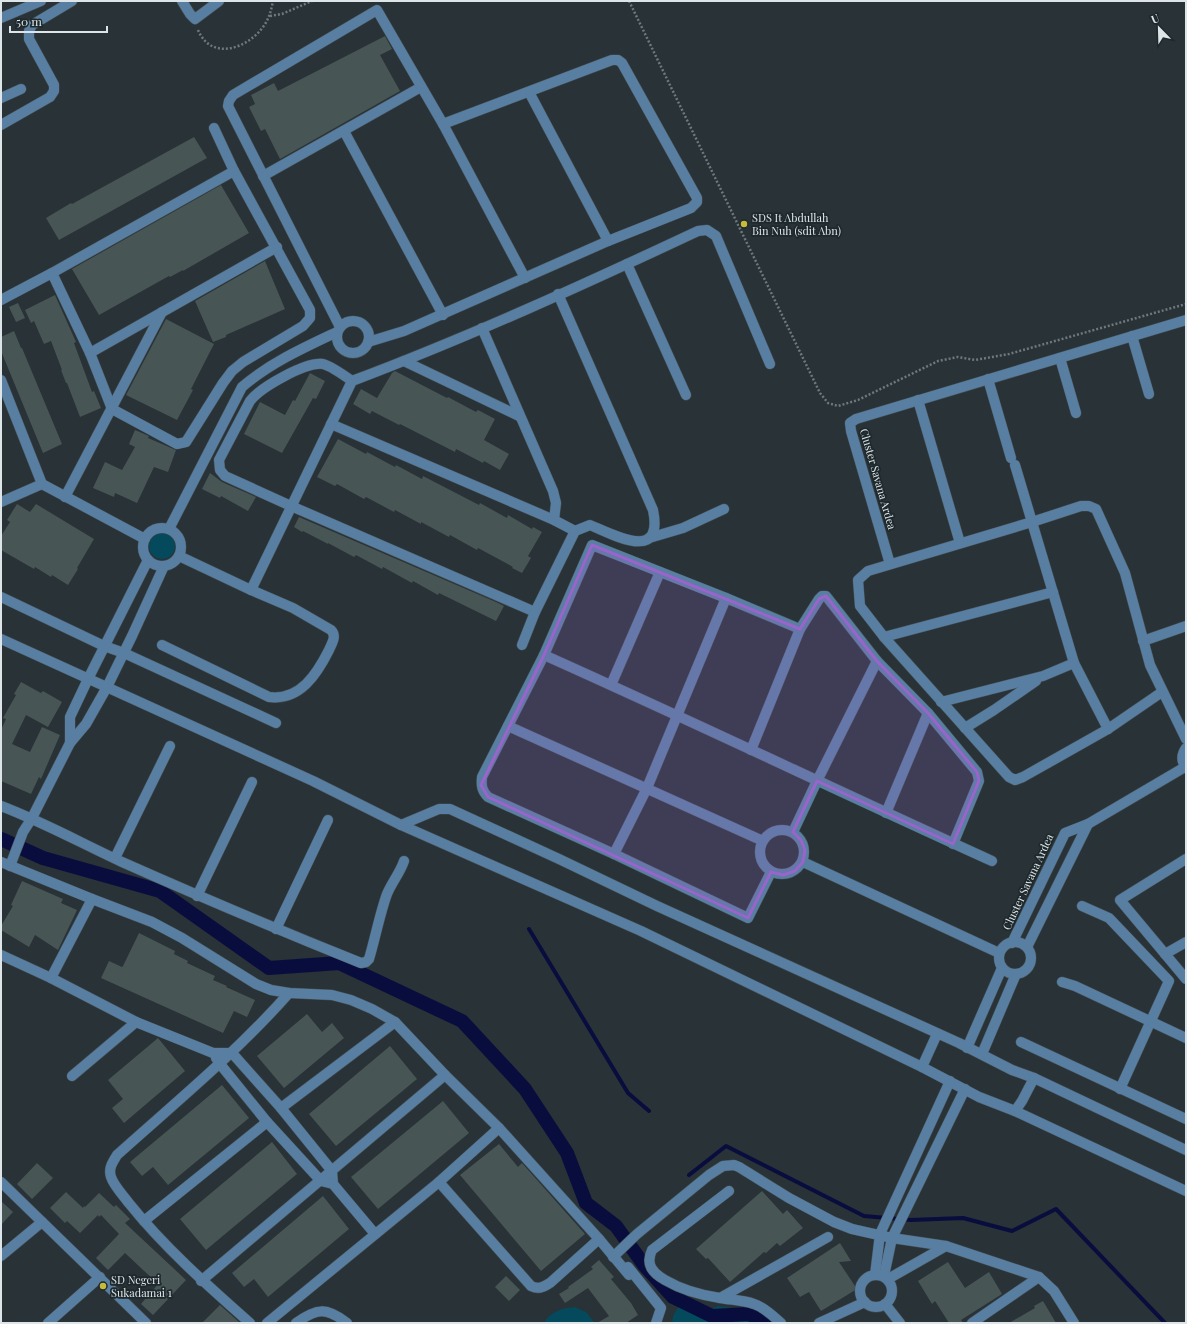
<svg xmlns="http://www.w3.org/2000/svg" width="1187" height="1324" font-family="'Playfair Display',serif">
<style>
.green{fill:#05495c}
.lines{fill:none;stroke-linecap:round;stroke-linejoin:round}
.stream{stroke:#090d3e;stroke-width:4}
.canal{stroke:#090d3e;stroke-width:14}
.building{fill:#475555}
.minor-casing{stroke:#454f53;stroke-width:11}
.path{stroke:#6f787c;stroke-width:2.5;stroke-dasharray:2 2;stroke-linecap:butt}
.minor{stroke:#587ea1;stroke-width:10}
.marked{fill:#9964cb;fill-opacity:0.2;stroke:#9964cb;stroke-width:3;stroke-linejoin:round}
.poi-dot{fill:#c8bb3b;stroke:#1e292d;stroke-width:1.5}
.labels{text-anchor:middle;stroke-width:3.5;stroke-linejoin:round;paint-order:stroke}
.poi-label{font-size:11px;fill:#dee5e8;stroke:#1e292d;text-anchor:start}
.street-label{font-size:11px;fill:#dee5e8;stroke:#1e292d}
</style>
<rect width="100%" height="100%" fill="#283237"/>
<!-- green -->
<g class="green">
<circle cx="162" cy="546" r="13"/>
<path d="M679 1306 690 1308 700 1313 718 1306 739 1309 771 1323H672L673 1316Z"/>
<path d="M575 1307 586 1312 595 1323H544C550 1311 563 1308 575 1307Z"/>
</g>
<g class="lines">
<!-- stream -->
<g class="stream">
<path d="M529 929 628 1093 649 1111"/>
<path d="M689 1175 726 1146 864 1216 911 1220 963 1218 1012 1231 1056 1209 1165 1323"/>
</g>
<!-- canal -->
<path class="canal" d="M1 839 43 858 160 891 269 968 339 963 462 1021 525 1089 567 1153 586 1203 616 1226 644 1265 673 1297 712 1316 749 1314 769 1323"/>
</g>
<!-- building -->
<g class="building">
<path d="M385 36 392 49 380 55 400 91 280 159 265 129 261 131 249 107 255 104 251 95 274 83 278 91Z"/>
<path d="M194 137 207 158 59 240 46 218 71 203 72 204Z"/>
<path d="M221 185 249 233 183 271V270L170 277 169 276 99 315 72 269Z"/>
<path d="M265 261 285 309 226 335V337L213 342 195 301Z"/>
<path d="M55 295 76 342 74 343 92 392 94 391 101 408 80 417 67 383H66L61 370H62L51 341 44 344 34 321 31 323 25 310Z"/>
<path d="M18 303 25 318 16 322 9 307Z"/>
<path d="M166 319 214 344 191 389 193 390 177 420 126 395Z"/>
<path d="M14 331 21 348H22L62 444 43 453 1 351V337Z"/>
<path d="M395 371 447 398 448 397 476 412 478 410 495 419 484 440 509 454 500 470 484 461 483 463 456 449 455 452 400 424 399 425 372 411 370 414 353 404 361 389 377 398 392 373Z"/>
<path d="M310 373 325 381 316 399 313 398 282 453 244 434 260 402 285 415 293 400 295 401Z"/>
<path d="M135 430 149 436 148 438 176 450 168 472 154 467 137 503 115 493 114 497 93 488 105 462 122 470 135 447 129 444Z"/>
<path d="M338 439 366 454 367 452 395 467 396 465 422 479 423 476 479 505 480 503 507 518 508 515 532 529 533 527 542 532 528 556 531 558 522 573 512 568 513 567 478 548 477 550 450 535 449 537 421 522V524L395 510 394 512 366 497 364 499 337 484 335 486 317 477Z"/>
<path d="M210 473 222 482 256 497 248 511 221 496 220 498 202 489Z"/>
<path d="M17 504 30 512 36 504 94 539 77 568 78 569 68 585 52 575 51 577 35 567 34 569 1 550V536L10 522 7 520Z"/>
<path d="M299 517 496 602 504 606 496 621 439 593 438 595 413 581 412 583 383 567 382 569 356 555 354 557 328 543V544L303 531 302 532 294 527Z"/>
<path d="M21 682 41 693 43 691 62 702 48 727 26 715 12 744 30 752 42 727 60 735 41 779 39 777 31 794 1 781V730L6 719 3 718 16 695 14 694Z"/>
<path d="M22 881 63 899 61 903 77 910 58 950 35 935 29 947 1 930V926L13 906 11 905Z"/>
<path d="M139 933 175 951 174 954 188 961 187 963 215 976 213 980 227 986 226 987 255 1000 247 1017 234 1011 223 1033 101 978 109 961 122 967 123 966Z"/>
<path d="M307 1014 322 1032 332 1023 344 1038 284 1088 257 1056Z"/>
<path d="M158 1038 185 1071 124 1123 112 1108 123 1099 108 1080Z"/>
<path d="M390 1046 417 1079 336 1146 309 1114Z"/>
<path d="M222 1085 249 1118 168 1185 153 1167 142 1176 130 1162Z"/>
<path d="M443 1101 469 1133 378 1209 351 1177Z"/>
<path d="M272 1142 297 1174 206 1250 180 1219Z"/>
<path d="M499 1144 518 1167 522 1163 585 1234 541 1271 460 1175Z"/>
<path d="M37 1163 53 1178 32 1199 17 1184Z"/>
<path d="M762 1191 783 1214 787 1210 803 1228 780 1246 777 1243 766 1253 764 1252 730 1282 708 1258 706 1259 696 1249Z"/>
<path d="M66 1192 83 1208 84 1206 85 1207 99 1193 114 1207 116 1205 130 1219 125 1223 186 1280 153 1315 141 1304 158 1284 125 1253 108 1270 96 1258 119 1234 101 1215 99 1217 98 1215 80 1233 67 1221 65 1223 50 1208Z"/>
<path d="M323 1196 349 1229 268 1297 254 1279 244 1287 232 1273Z"/>
<path d="M1 1201 13 1212 1 1225Z"/>
<path d="M840 1243 851 1261 839 1262 857 1289 821 1311 809 1292 800 1297 787 1278Z"/>
<path d="M599 1260 614 1277 611 1279 631 1303 638 1315 626 1323H597L609 1316 588 1288 565 1303 559 1294 569 1288 568 1287 593 1269 591 1267Z"/>
<path d="M948 1262 965 1288 989 1272 1002 1294 961 1320 963 1323H949L935 1301 932 1304 918 1281Z"/>
<path d="M506 1276 520 1290 509 1301 495 1287Z"/>
<path d="M1043 1301 1056 1323H1009L1035 1308 1034 1306Z"/>
<path d="M220 1305 240 1323H202Z"/>
</g>
<g class="lines">
<!-- minor casing -->
<g class="minor-casing">
<g id="minor">
<path d="M182 1 190 14 195 19 219 1"/>
<path d="M1 18 41 1"/>
<path d="M529 92 608 241"/>
<path d="M1 98 21 89"/>
<path d="M1 125 50 97 54 91V85L29 39V31L32 25 72 1"/>
<path d="M344 131 443 315"/>
<path d="M263 176 421 87"/>
<path d="M627 264 686 395"/>
<path d="M52 273 90 353 112 409 177 444 186 442 223 383 232 371 243 362 303 326 310 318V310L234 171 214 128"/>
<path d="M1 300 52 273 234 171"/>
<circle cx="353" cy="337" r="16"/>
<path d="M340 327 228 106 229 101 233 95 377 10 443 124 525 278"/>
<path d="M482 328 553 491 556 503 554 520"/>
<path d="M1132 336 1149 394"/>
<path d="M368 342 404 331 608 241 691 208 697 202V198L622 63 618 60H612L443 124"/>
<path d="M90 353 277 247"/>
<path d="M1060 358 1076 413"/>
<path d="M404 361 519 416"/>
<path d="M988 379 1011 458"/>
<path d="M1 380 42 484"/>
<path d="M352 381C345 376 331 366 323 364 305 362 261 387 250 401L219 460 220 470 225 476 291 506 535 612"/>
<path d="M918 400 960 543"/>
<path d="M331 424 554 520 575 531"/>
<path d="M1015 465 1074 663 1108 729"/>
<path d="M65 497 162 312"/>
<path d="M1 502 42 484 145 539"/>
<circle cx="162" cy="547" r="19"/>
<path d="M169 529 242 387C270 363 303 348 337 332"/>
<path d="M649 538 683 528 724 509"/>
<path d="M890 564 851 431 850 423 856 419 1186 320"/>
<path d="M251 590 352 381C469 337 585 284 698 231L707 230 716 236 770 364"/>
<path d="M1 597 104 646 124 653 276 723"/>
<path d="M884 637 1053 592"/>
<path d="M1 639 313 781 401 825 641 931 922 1067"/>
<path d="M1143 641 1186 626"/>
<path d="M162 645 269 697C300 701 317 674 329 650 332 643 337 636 331 630L293 608 251 590 179 556"/>
<path d="M522 645 535 612 575 531 590 525C614 535 664 563 653 510L558 294"/>
<path d="M544 655C694 722 842 793 992 861"/>
<path d="M611 685 660 572"/>
<path d="M1162 692 1108 729 1023 777 1015 780 1009 777 884 637 860 606 858 580 868 571 1032 522 1081 506H1089L1096 509 1125 573 1150 665 1186 739"/>
<path d="M941 702 1043 676 1074 663"/>
<path d="M508 726 763 841"/>
<path d="M965 728 994 710 1036 681"/>
<path d="M70 743V717L88 679 148 560"/>
<path d="M1186 748C1181 755 1181 761 1186 768"/>
<path d="M751 750 800 629 819 599 822 596H826L877 661 928 713 977 772 979 781 953 844"/>
<path d="M1 806C43 822 81 843 122 862 201 897 281 931 361 963L366 962 369 959C375 939 380 913 387 894 392 882 400 873 404 861"/>
<path d="M886 813 928 713"/>
<path d="M401 825 439 809H450L559 859 657 906 959 1043 1012 1070 1034 1078 1022 1101 1015 1111 979 1097 922 1067 937 1034"/>
<circle cx="782" cy="852" r="22"/>
<path d="M793 832 817 781 877 661"/>
<path d="M614 854 647 788 726 598"/>
<path d="M115 858 170 746"/>
<path d="M1186 859 1120 900 1186 979"/>
<path d="M1 862 92 899 152 922 182 938 256 984 271 990 289 993 332 995 351 1000 372 1009 395 1022 445 1075 499 1128 599 1239 629 1275"/>
<path d="M803 862 999 953"/>
<path d="M10 866 23 832 32 818 70 743 86 724 107 687 132 636 164 566"/>
<path d="M771 872 748 918 614 854 488 797C482 791 481 786 482 777L544 655 592 545 726 598 800 629"/>
<path d="M197 896 252 782"/>
<path d="M1082 906 1109 918 1169 981 1120 1089"/>
<path d="M276 929 328 820"/>
<circle cx="1015" cy="958" r="16"/>
<path d="M1012 943 1065 833 1088 824 1185 767"/>
<path d="M1027 947 1088 824"/>
<path d="M1165 954 1186 942"/>
<path d="M1 955 51 978 136 1022 213 1053H232L281 1108 332 1171 333 1184"/>
<path d="M51 978 92 899"/>
<path d="M1062 982 1075 986 1186 1038"/>
<path d="M1021 1042 1186 1119"/>
<path d="M967 1048 1002 968"/>
<path d="M982 1054 1016 974"/>
<path d="M216 1058 220 1064 267 1122 321 1181 333 1184 375 1234"/>
<path d="M72 1076 136 1022"/>
<path d="M1034 1078 1186 1150"/>
<path d="M281 1108 395 1022"/>
<path d="M1015 1111 1186 1191"/>
<path d="M1 1182 146 1323"/>
<path d="M439 1182 531 1286C539 1290 543 1287 550 1283L599 1239"/>
<path d="M729 1191 652 1250C645 1265 653 1273 665 1280 682 1290 700 1295 720 1298 731 1300 743 1300 754 1304 764 1307 773 1316 781 1323"/>
<path d="M144 1221 267 1122"/>
<path d="M1 1256 42 1222"/>
<path d="M613 1257 637 1234 709 1175 723 1166 734 1165 739 1167 789 1198 834 1222 852 1229 892 1238 946 1246 1039 1277 1054 1291 1074 1323"/>
<path d="M628 1267 661 1308 656 1323"/>
<path d="M875 1275 880 1234 950 1081"/>
<circle cx="876" cy="1291" r="16"/>
<path d="M884 1276 892 1238 965 1089"/>
<path d="M888 1279 946 1246"/>
<path d="M201 1281 445 1075"/>
<path d="M720 1298 828 1237"/>
<path d="M885 1304 900 1323"/>
<path d="M48 1323 100 1277"/>
<path d="M250 1323C207 1285 164 1247 128 1202 123 1195 114 1186 111 1177 108 1168 113 1162 117 1155 176 1102 237 1052 289 993"/>
<path d="M267 1323 439 1182 499 1128"/>
<path d="M296 1323C317 1308 326 1307 347 1323"/>
<path d="M819 1323 865 1302"/>
<path d="M972 1323 1039 1277"/>
</g>
</g>
<!-- path -->
<g class="path">
<path d="M629 1 820 393 828 403 838 406 858 400 938 361 958 357 975 360 1009 354 1186 304"/>
<path d="M270 16 282 14 312 1"/>
<path d="M198 30C211 61 247 49 263 27 269 19 271 11 273 1"/>
</g>
<!-- minor -->
<use href="#minor" class="minor"/>
</g>
<!-- marked area -->
<path class="marked" d="M592 545 800 629 819 599 826 596 877 661 928 713 977 772 979 781 953 844 817 781 793 832 801 840 805 850 803 862 795 871 783 875 771 872 748 918 488 797 481 785 544 655Z"/>
<!-- markers -->
<g class="poi-dot">
<circle cx="744" cy="224" r="4"/>
<circle cx="103" cy="1286" r="4"/>
</g>
<g class="labels">
<!-- poi labels -->
<g class="poi-label">
<text x="752" y="222">SDS It Abdullah<tspan x="752" dy="13">Bin Nuh (sdit Abn)</tspan></text>
<text x="111" y="1284">SD Negeri<tspan x="111" dy="13">Sukadamai 1</tspan></text>
</g>
<!-- street labels -->
<g class="street-label">
<text transform="translate(878 479) rotate(74)" y="4">Cluster Savana Ardea</text>
<text transform="translate(1028 882) rotate(-65)" y="4">Cluster Savana Ardea</text>
</g>
</g>
<!-- border -->
<rect width="1187" height="1324" fill="none" stroke="#dee5e8" stroke-width="4"/>
<!-- north arrow -->
<g transform="translate(1159 28) rotate(337)" stroke="#1e292d" stroke-width="3" paint-order="stroke">
<path d="M0-3L7 15L0 10L-7 15Z" fill="#dee5e8"/>
<text y="-6" font-size="11" font-weight="bold" text-anchor="middle" fill="#dee5e8">U</text>
</g>
<!-- scale -->
<path d="M10 26v6h97v-6" fill="none" stroke="#dee5e8" stroke-width="2"/>
<text x="16" y="26" font-size="12" fill="#dee5e8" stroke="#1e292d" stroke-width="3" paint-order="stroke">50 m</text>
</svg>
